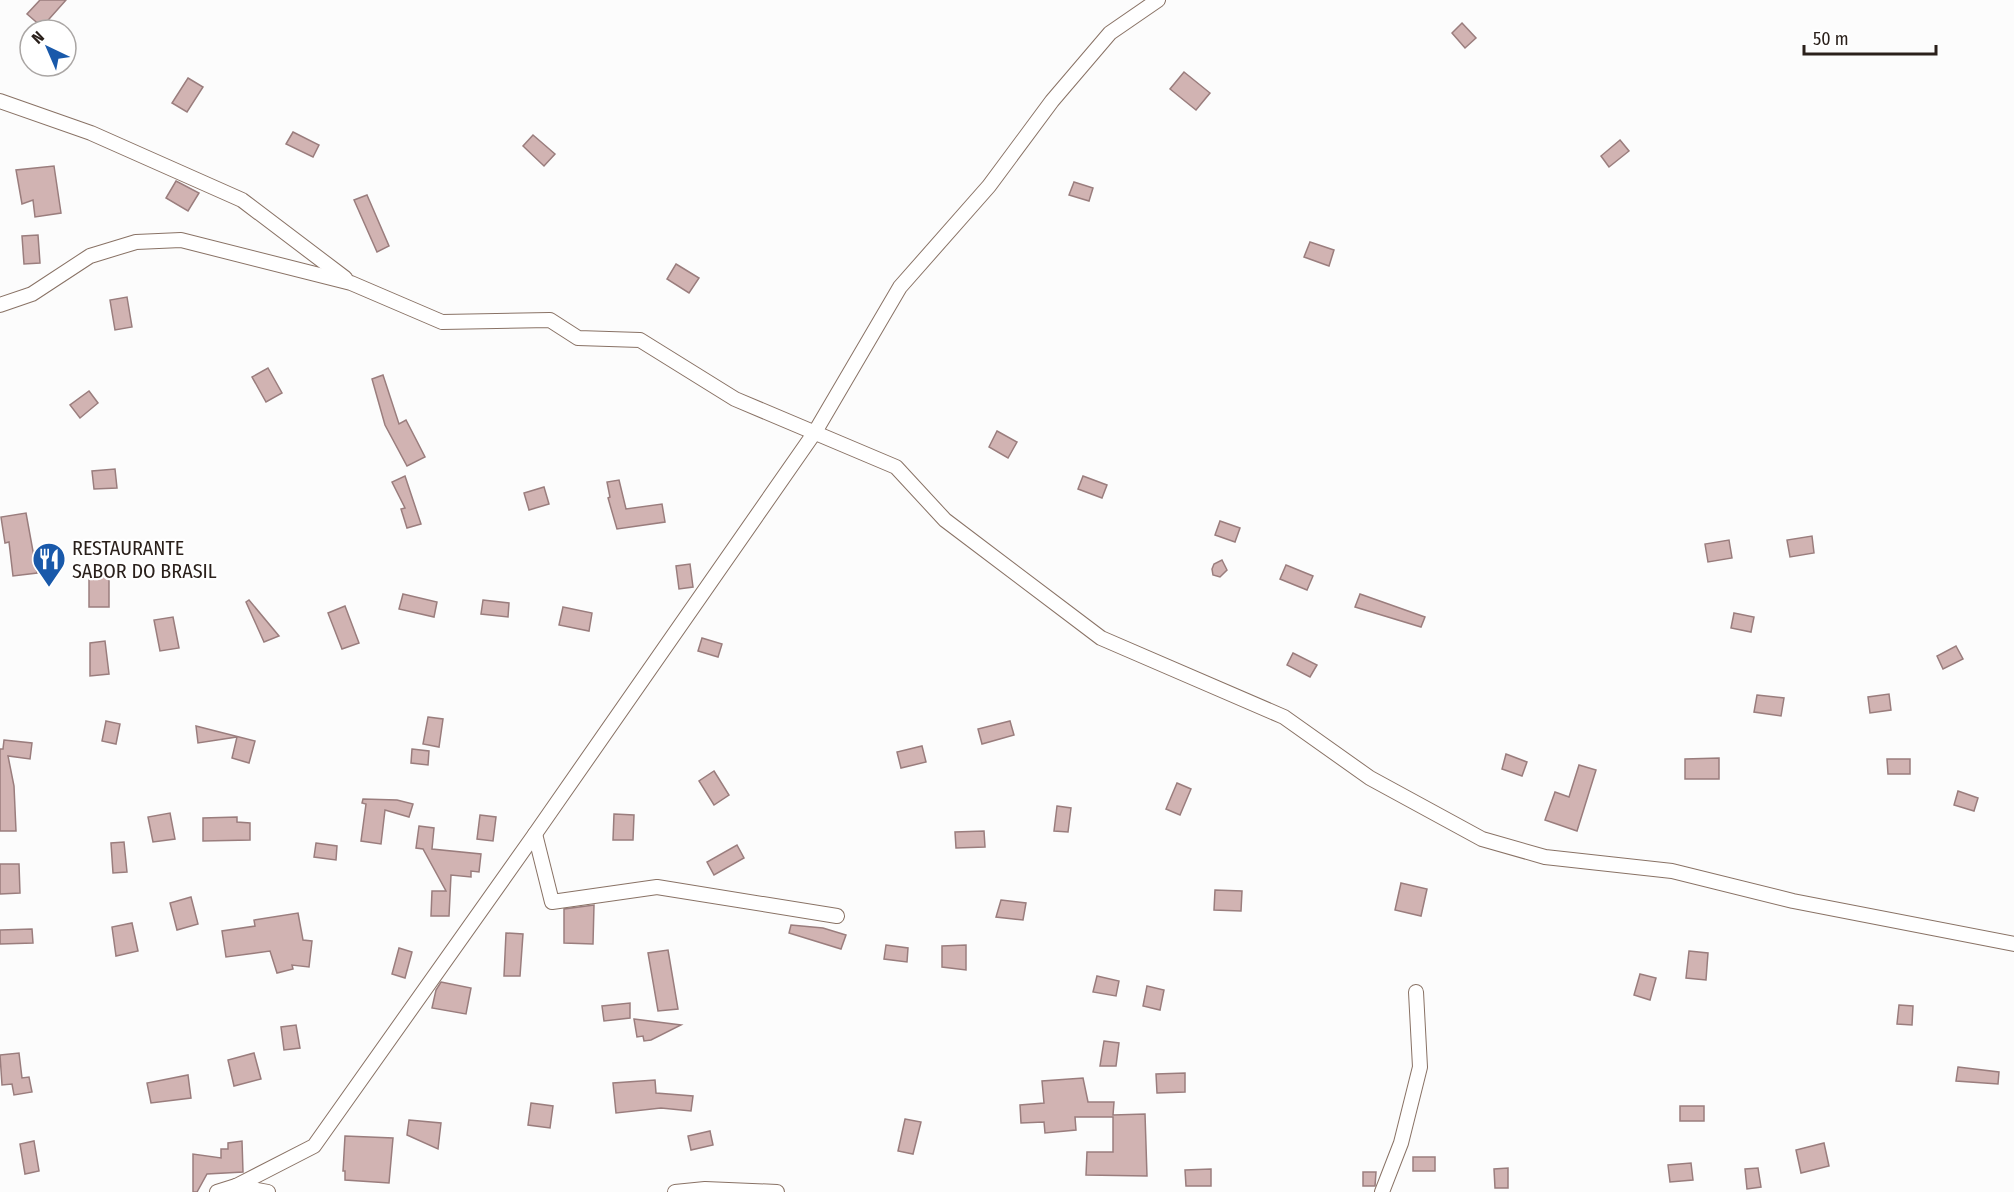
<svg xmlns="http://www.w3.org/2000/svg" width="2014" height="1192" font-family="'Fira Sans Condensed',sans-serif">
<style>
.building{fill:#d1b3b2;stroke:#9a7d7d;stroke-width:1.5}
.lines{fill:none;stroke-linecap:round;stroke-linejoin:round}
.minor-casing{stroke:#897265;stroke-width:16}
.minor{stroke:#fff;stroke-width:14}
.labels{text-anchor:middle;stroke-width:4.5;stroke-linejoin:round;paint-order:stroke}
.poi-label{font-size:20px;fill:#2a201b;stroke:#fff;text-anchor:start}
</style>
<rect width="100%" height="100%" fill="#fcfcfc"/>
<!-- building -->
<g class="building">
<path d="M40 0H66L42 27 27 14Z"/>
<path d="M1462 23 1476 38 1465 48 1452 33Z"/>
<path d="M1184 72 1210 93 1196 110 1170 89Z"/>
<path d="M188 78 203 87 187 112 172 103Z"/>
<path d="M293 132 319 145 313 157 286 144Z"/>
<path d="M533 135 555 154 544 166 523 146Z"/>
<path d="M1620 140 1629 151 1609 167 1601 156Z"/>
<path d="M54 166 61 213 35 217 33 200 22 204 16 170Z"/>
<path d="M176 181 199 193 188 211 166 198Z"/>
<path d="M1074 182 1093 188 1089 201 1069 195Z"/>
<path d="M367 195 389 246 377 252 354 200Z"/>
<path d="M38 235 40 263 24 264 22 236Z"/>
<path d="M1310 242 1334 250 1329 266 1304 257Z"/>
<path d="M676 264 699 278 689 293 667 279Z"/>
<path d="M127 297 132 327 115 330 110 300Z"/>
<path d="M268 368 282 393 266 402 252 377Z"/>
<path d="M383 375 399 424 406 420 425 457 407 466 385 425 372 379Z"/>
<path d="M89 391 98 403 80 418 70 405Z"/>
<path d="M997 431 1017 442 1008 458 989 447Z"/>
<path d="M115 469 117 488 94 489 92 471Z"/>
<path d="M405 476 421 524 407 528 401 509 405 508 392 482Z"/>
<path d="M1083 476 1107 485 1102 498 1078 489Z"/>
<path d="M619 480 626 509 662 504 665 522 617 529 608 498 610 497 607 482Z"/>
<path d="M544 487 549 504 529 510 524 493Z"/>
<path d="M26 513 37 573 13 576 9 542 5 543 1 517Z"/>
<path d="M1220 521 1240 528 1235 542 1215 535Z"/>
<path d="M1812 536 1814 553 1790 557 1787 540Z"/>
<path d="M1729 540 1732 558 1708 562 1705 544Z"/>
<path d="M1222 560 1227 570 1220 577 1213 575 1212 569 1214 564Z"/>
<path d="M690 564 693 587 679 589 676 566Z"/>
<path d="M1286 565 1313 576 1307 590 1280 579Z"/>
<rect x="89" y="577" width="20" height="30"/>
<path d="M403 594 437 602 434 617 399 609Z"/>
<path d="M1360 594 1425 617 1421 627 1355 607Z"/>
<path d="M249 600 279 636 264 642 246 602Z"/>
<path d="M483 600 509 603 508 617 481 614Z"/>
<path d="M345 606 359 643 342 649 328 613Z"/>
<path d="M563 607 592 613 589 631 559 625Z"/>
<path d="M1734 613 1754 617 1751 632 1731 628Z"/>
<path d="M173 617 179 648 160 651 154 620Z"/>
<path d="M702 638 722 644 718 657 698 651Z"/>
<path d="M105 641 109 674 90 676V643Z"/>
<path d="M1956 646 1963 659 1943 669 1937 656Z"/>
<path d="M1293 653 1317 665 1310 677 1287 665Z"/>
<path d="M1889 694 1891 710 1870 713 1868 697Z"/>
<path d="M1757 695 1784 698 1781 716 1754 712Z"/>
<path d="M428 717 443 719 439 747 423 744Z"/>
<path d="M106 721 120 724 116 744 102 741Z"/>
<path d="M1010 721 1014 735 982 744 978 729Z"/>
<path d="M196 726 255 741 249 763 232 758 237 737 198 743Z"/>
<path d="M4 740 32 743 30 759 8 756 14 786 16 831H0V749H3Z"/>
<path d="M922 746 926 762 901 768 897 752Z"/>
<path d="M412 749 429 751 428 765 411 763Z"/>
<path d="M1506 754 1527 762 1522 776 1502 769Z"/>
<path d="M1719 758V779H1685V759Z"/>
<path d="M1887 759H1910V774H1888Z"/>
<path d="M1579 765 1596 770 1577 831 1545 820 1555 792 1569 797Z"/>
<path d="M714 771 729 795 714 805 699 781Z"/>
<path d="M1177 783 1191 789 1180 815 1166 809Z"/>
<path d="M1958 791 1978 798 1974 811 1954 805Z"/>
<path d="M363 799 397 800 413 804 409 817 385 810 381 844 361 841 366 804 362 803Z"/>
<path d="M1057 806 1071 808 1068 832 1054 831Z"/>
<path d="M170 813 175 839 153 842 148 817Z"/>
<path d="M614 814 634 815 633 840H613Z"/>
<path d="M480 815 496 817 493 841 477 839Z"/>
<path d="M237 817V822L250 823V840L203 841V818Z"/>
<path d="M419 826 434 828 432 849 481 854 479 872 471 871V877L451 875 449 916H431L432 891H446L423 849 416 848Z"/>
<path d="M984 831 985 847 956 848 955 832Z"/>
<path d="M124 842 127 872 113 873 111 843Z"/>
<path d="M316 843 337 846 336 860 314 857Z"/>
<path d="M737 845 744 858 714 875 707 862Z"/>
<path d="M0 864H19L20 893 0 894Z"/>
<path d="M1401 883 1427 889 1421 916 1395 910Z"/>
<path d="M1215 890 1242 891 1241 911 1214 910Z"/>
<path d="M191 897 198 924 177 930 170 903Z"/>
<path d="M1001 900 1026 903 1023 920 996 917Z"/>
<path d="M594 905 593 944 564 943V909Z"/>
<path d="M298 913 303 940 312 941 309 967 292 965 293 969 277 973 270 951 226 957 222 931 255 926 254 920Z"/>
<path d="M132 923 138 951 116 956 112 927Z"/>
<path d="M791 925 823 928 846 935 841 949 789 933Z"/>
<path d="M32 929 33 943 0 944V930Z"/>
<path d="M506 933 523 934 520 976H504Z"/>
<path d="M886 945 908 948 907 962 884 959Z"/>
<path d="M966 945V970L942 967V946Z"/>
<path d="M399 948 412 952 405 978 392 974Z"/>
<path d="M668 950 678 1009 658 1011 648 953Z"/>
<path d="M1689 951 1708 953 1706 980 1686 978Z"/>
<path d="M1640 974 1656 978 1650 1000 1634 995Z"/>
<path d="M1097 976 1119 981 1116 996 1093 992Z"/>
<path d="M441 982 471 988 466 1014 432 1008 436 990Z"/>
<path d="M1147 986 1164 990 1160 1010 1143 1006Z"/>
<path d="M630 1003V1018L604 1021 602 1006Z"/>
<path d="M1899 1005 1913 1006 1912 1025 1897 1024Z"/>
<path d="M634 1019 681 1025 651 1040 644 1041 643 1036 637 1037Z"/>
<path d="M296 1025 300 1048 284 1050 281 1027Z"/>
<path d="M1104 1041 1119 1043 1116 1066H1100Z"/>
<path d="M19 1053 22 1078 29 1077 32 1092 14 1095 12 1084 2 1085 0 1055Z"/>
<path d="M254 1053 261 1079 234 1086 228 1060Z"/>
<path d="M1958 1067 1999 1072 1998 1084 1956 1081Z"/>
<path d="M1185 1073V1092L1157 1093 1156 1074Z"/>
<path d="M188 1075 191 1098 151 1103 147 1083Z"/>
<path d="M1083 1078 1088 1102H1114L1113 1115 1145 1114 1147 1176 1086 1175 1087 1152H1113V1117H1075L1076 1130 1045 1133 1044 1122 1021 1123 1020 1105 1044 1103 1042 1081Z"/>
<path d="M655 1080 656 1093 693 1096 691 1111 661 1108 616 1113 613 1083Z"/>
<path d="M531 1103 553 1106 550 1128 528 1125Z"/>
<rect x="1680" y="1106" width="24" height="15"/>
<path d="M905 1119 921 1122 913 1154 898 1151Z"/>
<path d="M409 1120 441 1123 438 1149 407 1135Z"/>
<path d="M710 1131 713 1145 691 1150 688 1136Z"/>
<path d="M345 1136 393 1138 389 1183 345 1180V1171H343Z"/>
<path d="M34 1141 39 1171 25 1174 20 1144Z"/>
<path d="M242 1141 243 1172 207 1174 197 1192H193V1154L221 1158V1149H228V1143Z"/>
<path d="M1824 1143 1829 1166 1801 1173 1796 1150Z"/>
<rect x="1413" y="1157" width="22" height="14"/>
<path d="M1691 1163 1693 1180 1670 1182 1668 1165Z"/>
<path d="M1508 1168V1188H1495L1494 1169Z"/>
<path d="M1758 1168 1761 1187 1747 1189 1745 1169Z"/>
<path d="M1211 1169V1186H1186L1185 1170Z"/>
<path d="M1363 1172H1376L1375 1186H1363Z"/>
</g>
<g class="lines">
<!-- minor casing -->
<g class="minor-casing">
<g id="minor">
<path d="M0 101 91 133 242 200 345 278"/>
<path d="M0 305 32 294 90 256 136 242 181 240 351 283 442 322 550 320 578 338 640 340 735 399 896 467 945 520 1101 638 1284 717 1370 778 1482 839 1545 857 1672 871 1793 901 2014 944"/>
<path d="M535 834 552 902 657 887 837 916"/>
<path d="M236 1186 268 1192"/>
<path d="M217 1192 236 1186 314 1146 535 834 815 432 900 287 989 186 1052 101 1110 33 1158 0"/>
<path d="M675 1192 705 1189 777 1192"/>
<path d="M1382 1192 1401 1143 1420 1067 1416 992"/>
</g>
</g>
<!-- minor -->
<use href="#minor" class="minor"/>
</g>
<!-- icons -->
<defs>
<g id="restaurant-pin" transform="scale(1.725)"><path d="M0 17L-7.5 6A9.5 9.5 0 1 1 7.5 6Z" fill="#1959aa" stroke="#fff"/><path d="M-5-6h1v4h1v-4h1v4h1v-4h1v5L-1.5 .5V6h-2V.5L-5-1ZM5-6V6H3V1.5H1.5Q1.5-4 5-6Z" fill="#fff"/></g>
</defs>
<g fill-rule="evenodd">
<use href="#restaurant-pin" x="49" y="559"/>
</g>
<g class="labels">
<!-- poi labels -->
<g class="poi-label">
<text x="72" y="555">RESTAURANTE<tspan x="72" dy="23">SABOR DO BRASIL</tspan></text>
</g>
</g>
<!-- north arrow -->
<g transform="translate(48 48) rotate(316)"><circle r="28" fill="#ffffff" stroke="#aaa6a4" stroke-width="1.5"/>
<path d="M0-4.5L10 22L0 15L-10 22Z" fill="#1959aa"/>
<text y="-9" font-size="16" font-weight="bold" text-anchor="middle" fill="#2a201b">N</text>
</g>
<!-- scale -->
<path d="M1804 45v9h132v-9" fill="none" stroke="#2a201b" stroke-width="3"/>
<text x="1813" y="45" font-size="18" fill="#2a201b" stroke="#ffffff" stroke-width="4.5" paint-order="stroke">50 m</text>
</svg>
